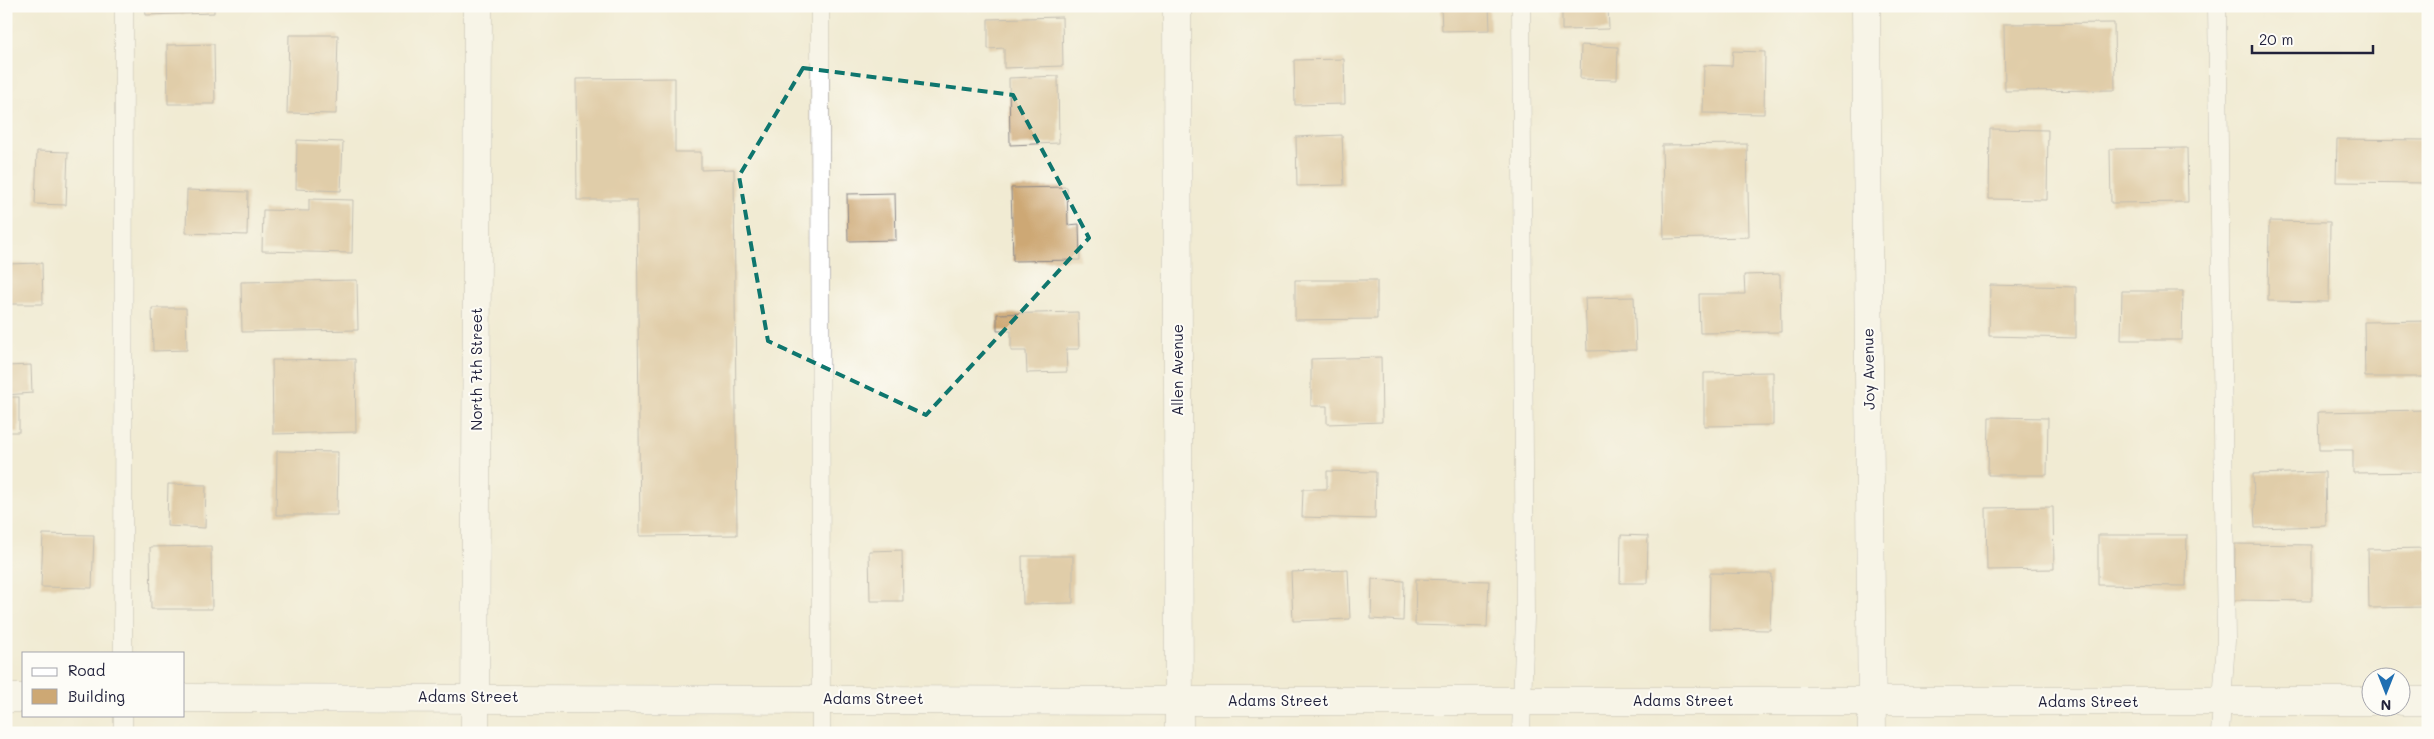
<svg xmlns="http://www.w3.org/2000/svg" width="2434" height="739" font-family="Mali,sans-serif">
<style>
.building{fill:#cda874}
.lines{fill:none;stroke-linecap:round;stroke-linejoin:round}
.service-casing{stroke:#8a8687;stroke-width:19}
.minor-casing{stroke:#8a8687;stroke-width:29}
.service{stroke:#fff;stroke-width:18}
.minor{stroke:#fff;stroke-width:28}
.marked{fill:none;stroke:#0f766e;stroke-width:4;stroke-dasharray:10 6;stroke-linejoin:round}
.labels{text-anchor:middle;stroke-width:4;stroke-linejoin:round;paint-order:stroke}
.street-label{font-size:15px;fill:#22223b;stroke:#fdfcf7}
</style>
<rect width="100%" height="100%" fill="#fdfcf7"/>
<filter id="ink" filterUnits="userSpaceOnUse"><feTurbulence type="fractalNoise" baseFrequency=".02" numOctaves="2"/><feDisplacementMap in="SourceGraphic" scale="10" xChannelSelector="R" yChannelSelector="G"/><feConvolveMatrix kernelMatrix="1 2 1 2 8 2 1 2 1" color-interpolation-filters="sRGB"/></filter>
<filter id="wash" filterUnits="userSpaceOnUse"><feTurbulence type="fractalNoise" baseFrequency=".0096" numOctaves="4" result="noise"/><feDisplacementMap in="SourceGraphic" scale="20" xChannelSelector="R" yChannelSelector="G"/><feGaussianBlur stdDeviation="1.12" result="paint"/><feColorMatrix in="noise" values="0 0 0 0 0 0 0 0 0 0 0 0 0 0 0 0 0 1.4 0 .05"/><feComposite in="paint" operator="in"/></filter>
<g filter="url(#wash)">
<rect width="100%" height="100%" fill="#f1ebd3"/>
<g id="blocks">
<!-- building -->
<g class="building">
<path d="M145 6H214V13L146 15Z"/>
<path d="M1441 6H1489L1490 30 1442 31Z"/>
<path d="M1562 6H1608L1609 29 1562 30Z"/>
<path d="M1062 17 1063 66 1004 68V48L988 49V19Z"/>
<path d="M2114 23 2115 90 2005 91 2004 24Z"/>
<path d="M289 35H338L336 114 287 113Z"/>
<path d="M214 44 215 104H168L167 45Z"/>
<path d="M1581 45 1618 47 1617 80 1580 79Z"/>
<path d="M1733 51 1765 52 1764 114 1703 113 1704 65 1732 66Z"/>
<path d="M1344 59 1345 104 1295 105 1294 60Z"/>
<path d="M1058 76 1059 143 1010 145 1009 78Z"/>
<path d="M675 78V152H701V170L734 169 737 535 640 536 637 200H577L576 79Z"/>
<path d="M1990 129 2048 130 2047 200 1989 199Z"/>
<path d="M1342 135 1344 185 1297 186 1296 137Z"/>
<path d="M2337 139 2428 140V183L2336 182Z"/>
<path d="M297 140 343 142 341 191 296 189Z"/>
<path d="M1747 144 1749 237 1664 239 1662 145Z"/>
<path d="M2187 148 2188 202 2111 203 2110 149Z"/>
<path d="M37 151 68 152 66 205 35 204Z"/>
<path d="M1067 187 1068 225 1079 224 1080 260 1013 261 1011 188Z"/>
<path d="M187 190 248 192 247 235 186 233Z"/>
<path d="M895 193 896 240 848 241 847 194Z"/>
<path d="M309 199 353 200 352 253 262 251 263 210 309 211Z"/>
<path d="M2269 221 2330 222 2329 302 2268 301Z"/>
<path d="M42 263 43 304H6V264Z"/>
<path d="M1780 274 1781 332 1700 333 1699 294H1745L1744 275Z"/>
<path d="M357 280 358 330 242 332 241 282Z"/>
<path d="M1295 280H1377V319L1295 320Z"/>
<path d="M1990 285 2076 287V338L1989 336Z"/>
<path d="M2122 291H2183L2182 340H2121Z"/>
<path d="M1634 297 1636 350 1587 351 1585 298Z"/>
<path d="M152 308H186L187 350 153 351Z"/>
<path d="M1078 312 1079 349H1066L1067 372 1027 373 1026 351H1011V331H997V314Z"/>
<path d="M2428 321V377H2365L2364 322Z"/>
<path d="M1381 357 1382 422 1327 424V406H1311V359Z"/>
<path d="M355 359 356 432 273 434 272 360Z"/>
<path d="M31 365 32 393 6 395V366Z"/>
<path d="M1773 372V425L1704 426V373Z"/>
<rect x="6" y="397" width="13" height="35"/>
<path d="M2428 410V472L2353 473V450H2319L2318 412Z"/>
<path d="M1989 417 2048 418 2047 475H1988Z"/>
<path d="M277 451 338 452 337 515H276Z"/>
<path d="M1327 471 1376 472 1375 519 1302 517 1303 489H1327Z"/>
<path d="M2325 472 2326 526 2255 528 2253 474Z"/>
<path d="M168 484 206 485 205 528 167 526Z"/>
<path d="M2053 507 2054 569 1987 570 1986 508Z"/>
<path d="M43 534 94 535 92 588 41 587Z"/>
<path d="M1621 535 1648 536 1647 583H1620Z"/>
<path d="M2098 535H2187L2186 586 2098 585Z"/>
<path d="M2235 544 2312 545V601L2234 600Z"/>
<path d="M211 546 212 609H151L150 547Z"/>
<path d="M2428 548V607L2369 608 2368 549Z"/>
<path d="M902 550 903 601H870L869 551Z"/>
<path d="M1022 556H1073V603L1023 604Z"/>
<path d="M1348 570 1350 619 1293 621 1291 572Z"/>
<path d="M1710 573 1772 574 1770 630 1709 629Z"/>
<path d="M1372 579 1404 581 1403 621 1371 619Z"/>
<path d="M1416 579 1489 581 1487 627 1415 625Z"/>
</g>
</g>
</g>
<g filter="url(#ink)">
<use href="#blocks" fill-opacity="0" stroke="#8a8687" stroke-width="1"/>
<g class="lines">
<!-- service casing -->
<g class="service-casing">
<g id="service">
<path d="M820 6 821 733"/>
<path d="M1521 6 1525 618 1521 733"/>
<path d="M2217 6 2226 641 2220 733"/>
<path d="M123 653 124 6"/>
<path d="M123 733V715"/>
</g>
</g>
<!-- minor casing -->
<g class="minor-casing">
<g id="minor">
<path d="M1177 6 1179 733"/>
<path d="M1866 6 1872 733"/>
<path d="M6 698H24"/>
<path d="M184 698 1179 701H2372"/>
<path d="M2402 701H2428"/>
<path d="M475 733 478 6"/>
</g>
</g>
<!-- service -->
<use href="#service" class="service"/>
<!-- minor -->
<use href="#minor" class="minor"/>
</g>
</g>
<!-- marked area -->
<path d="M0 0H2434V739H0ZM803 68 1013 95 1089 238 926 415 768 341 739 176Z" fill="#f1ebd3" fill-opacity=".55" fill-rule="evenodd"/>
<path class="marked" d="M803 68 1013 95 1089 238 926 415 768 341 739 176Z"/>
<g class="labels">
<!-- street labels -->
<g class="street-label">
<text transform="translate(477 369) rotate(-90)" y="5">North 7th Street</text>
<text transform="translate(1869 369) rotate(-91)" y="5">Joy Avenue</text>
<text transform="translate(1178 370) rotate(-90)" y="5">Allen Avenue</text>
<text x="468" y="702">Adams Street</text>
<text x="873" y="704">Adams Street</text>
<text x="1278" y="706">Adams Street</text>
<text x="1683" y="706">Adams Street</text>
<text x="2088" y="707">Adams Street</text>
</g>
</g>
<!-- margin -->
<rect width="2434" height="739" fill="none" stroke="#fdfcf7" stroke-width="25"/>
<!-- legend -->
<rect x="22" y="652" width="162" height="65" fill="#fdfcf7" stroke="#a5a5ac"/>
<rect x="32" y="668" width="25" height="8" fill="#ffffff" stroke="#a5a5ac"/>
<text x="68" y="676" font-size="15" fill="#22223b">Road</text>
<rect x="32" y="689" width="25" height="15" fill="#cda874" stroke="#a5a5ac"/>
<text x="68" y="702" font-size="15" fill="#22223b">Building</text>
<!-- north arrow -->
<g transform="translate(2386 692) rotate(180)"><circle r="24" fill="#fdfcf7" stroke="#a5a5ac"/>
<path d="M0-4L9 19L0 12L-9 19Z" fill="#1f6fb2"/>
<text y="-8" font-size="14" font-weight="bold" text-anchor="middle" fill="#22223b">N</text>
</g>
<!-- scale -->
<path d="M2252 45v8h121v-8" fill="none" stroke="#22223b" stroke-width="2.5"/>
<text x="2259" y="45" font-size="15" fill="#22223b" stroke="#fdfcf7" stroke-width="4" paint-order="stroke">20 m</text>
</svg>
